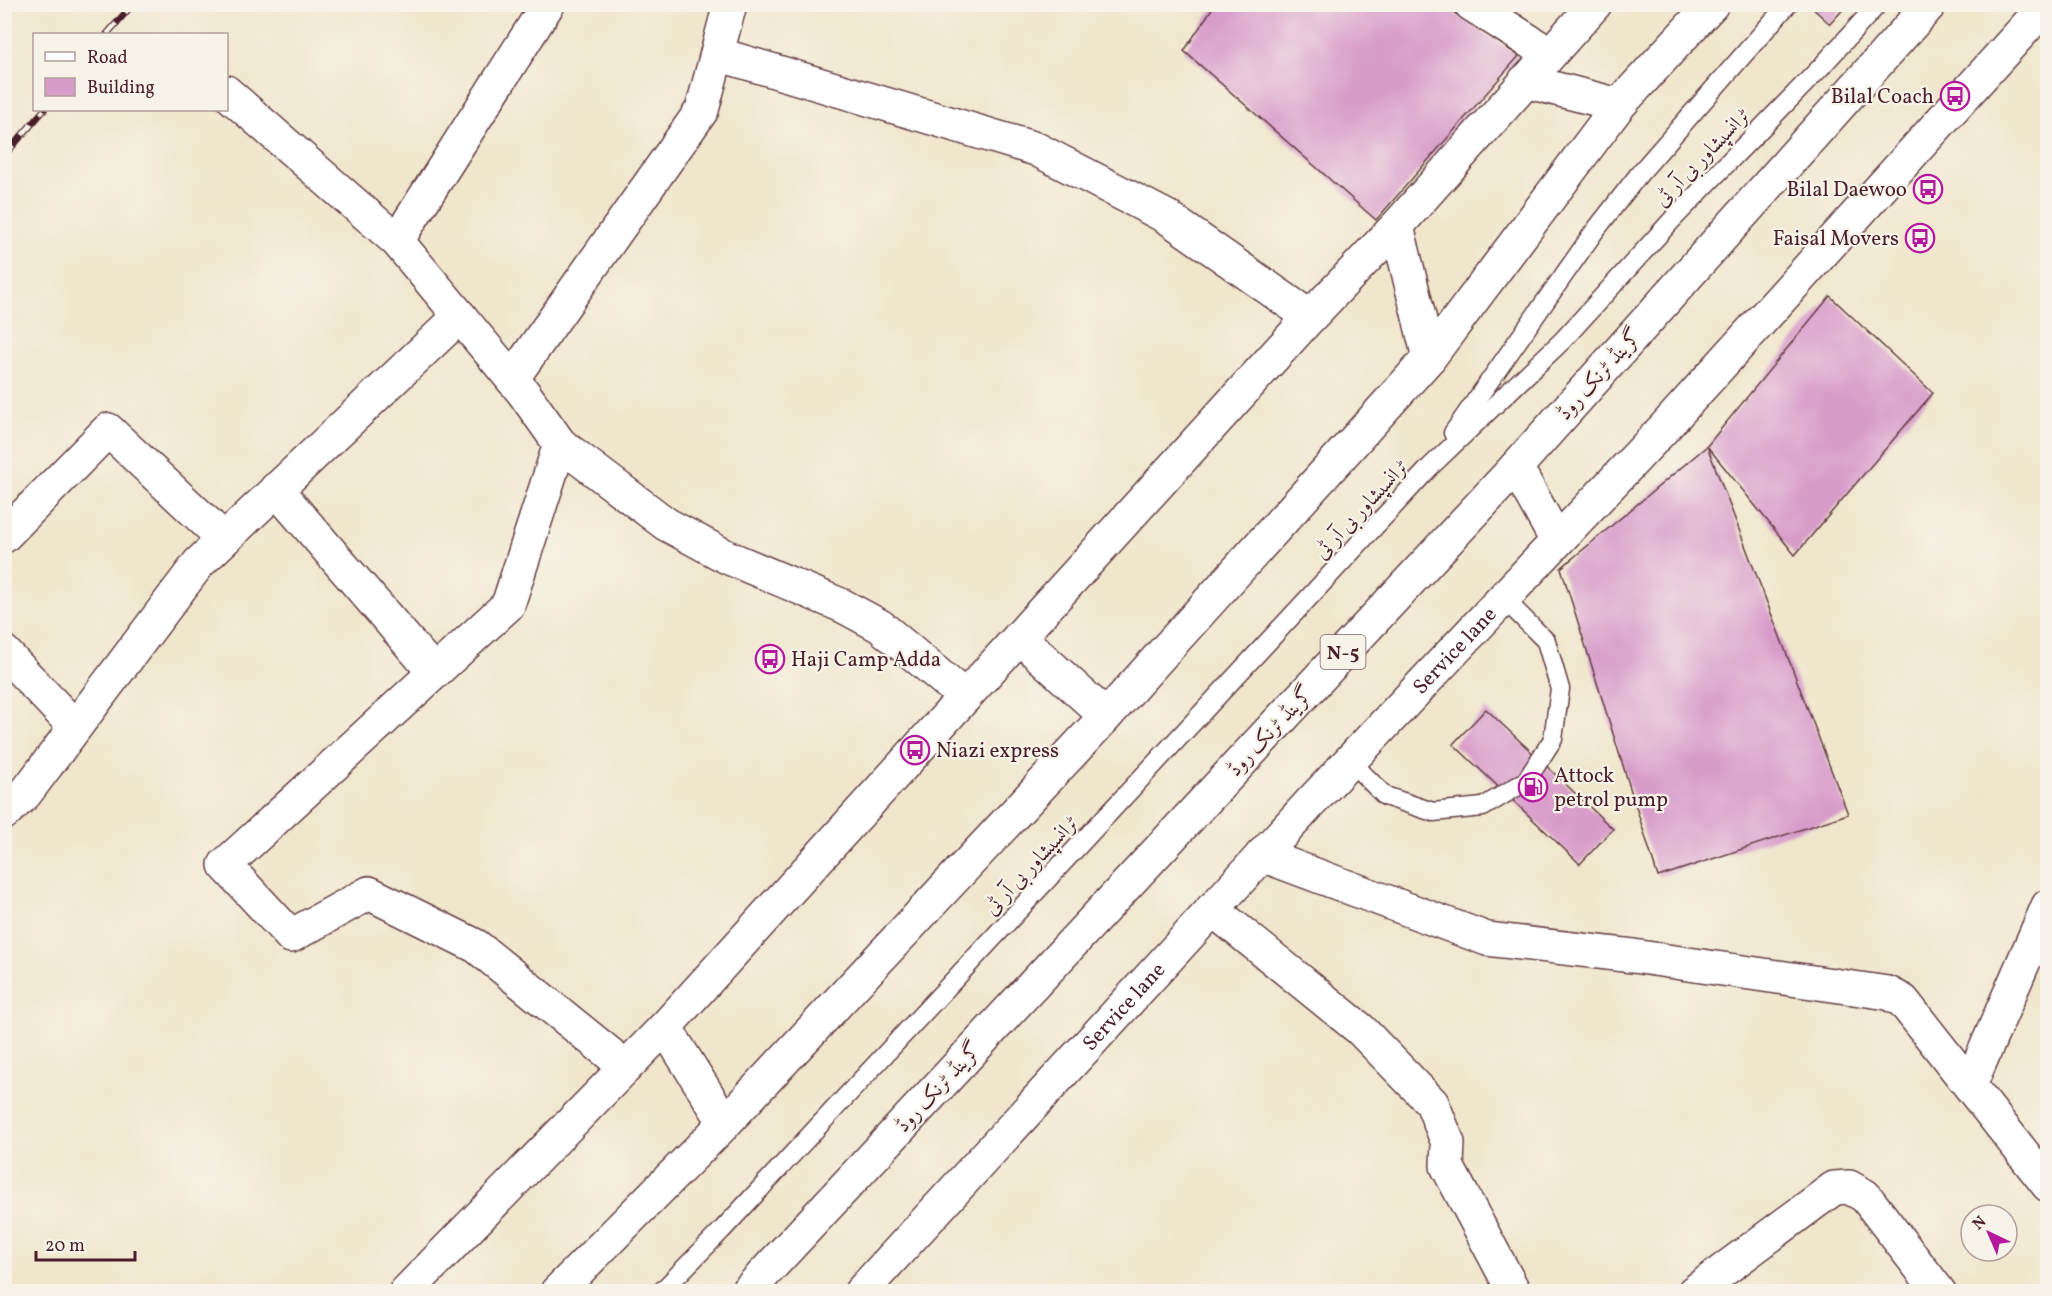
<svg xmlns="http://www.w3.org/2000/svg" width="2052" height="1296" font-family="Vollkorn,Amiri,serif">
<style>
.building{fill:#d89ccb}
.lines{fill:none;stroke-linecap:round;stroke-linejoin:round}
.service-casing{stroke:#633d43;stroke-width:21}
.minor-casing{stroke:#633d43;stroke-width:36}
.tertiary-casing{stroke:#633d43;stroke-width:36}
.trunk-casing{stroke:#633d43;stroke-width:36}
.service{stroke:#fff;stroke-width:18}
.minor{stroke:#fff;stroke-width:33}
.tertiary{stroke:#fff;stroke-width:33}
.trunk{stroke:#fff;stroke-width:33}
.rail-casing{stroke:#4a1f2b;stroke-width:7}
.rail{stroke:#f7f3e8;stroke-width:4.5;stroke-dasharray:14;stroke-linecap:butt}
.labels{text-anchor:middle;stroke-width:4.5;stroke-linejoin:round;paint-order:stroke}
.shield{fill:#f7f3e8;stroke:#7e5f64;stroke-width:1.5}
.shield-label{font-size:20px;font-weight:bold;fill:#4a1f2b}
.poi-label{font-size:21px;fill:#4a1f2b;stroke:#f7f3e8;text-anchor:end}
.street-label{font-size:21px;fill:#4a1f2b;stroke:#f7f3e8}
</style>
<rect width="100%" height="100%" fill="#f7f3e8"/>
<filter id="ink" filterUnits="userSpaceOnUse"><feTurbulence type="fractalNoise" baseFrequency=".0167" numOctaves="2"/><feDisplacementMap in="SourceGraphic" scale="12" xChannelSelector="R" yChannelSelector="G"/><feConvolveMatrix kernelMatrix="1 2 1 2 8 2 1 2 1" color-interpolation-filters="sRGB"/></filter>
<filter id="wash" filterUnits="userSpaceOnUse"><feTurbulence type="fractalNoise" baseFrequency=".008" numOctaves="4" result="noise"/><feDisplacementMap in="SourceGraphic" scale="24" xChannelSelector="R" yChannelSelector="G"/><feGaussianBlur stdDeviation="1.35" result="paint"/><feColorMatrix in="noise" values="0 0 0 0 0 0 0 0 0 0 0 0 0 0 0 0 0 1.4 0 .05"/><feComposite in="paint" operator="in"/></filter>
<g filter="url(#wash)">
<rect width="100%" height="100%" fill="#f0e6cc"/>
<g id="blocks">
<!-- building -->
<g class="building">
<path d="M1215 4H1441L1519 56 1376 220 1184 51Z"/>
<path d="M1808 4H1848L1830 24Z"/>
<path d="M1830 296 1933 393 1795 555 1707 446 1848 814 1658 877 1561 568 1707 446Z"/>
<path d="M1486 709 1613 829 1580 864 1453 744Z"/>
</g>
</g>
</g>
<g filter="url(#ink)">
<use href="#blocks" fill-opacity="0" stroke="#633d43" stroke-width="1.5"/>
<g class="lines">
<!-- service casing -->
<g class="service-casing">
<g id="service">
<path d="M1453 433 1594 232 1640 173 1788 4"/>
<path d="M1350 761 1385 796 1433 812 1483 807 1526 781 1553 739 1560 689 1546 641 1503 598"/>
<path d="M661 1292 722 1230 1430 467 1563 340 1672 220 1821 67 1878 4"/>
</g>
</g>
<!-- minor casing -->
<g class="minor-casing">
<g id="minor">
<path d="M1471 4 1549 54"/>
<path d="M717 54 1036 149 1167 217 1310 317"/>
<path d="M1525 81 1619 105"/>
<path d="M226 92 397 241 523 392 560 444 508 605 225 865 291 936 369 893 476 946 626 1067"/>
<path d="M1397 226 1429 358"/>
<path d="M397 241 548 4"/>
<path d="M512 379 702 110 730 4"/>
<path d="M560 444 666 524 727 557 843 606 880 626 965 697"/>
<path d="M1516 467 1557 541"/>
<path d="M276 489 434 672"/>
<path d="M4 536 108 430 224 539"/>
<path d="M1020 638 1106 716"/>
<path d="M4 652 75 727"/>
<path d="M4 813 25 794 199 563 460 316"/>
<path d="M1262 855 1487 939 1633 956 1888 993 1903 1001 2048 1185"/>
<path d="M1212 909 1360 1029 1432 1103 1448 1143 1447 1166 1514 1292"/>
<path d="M665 1027 725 1123"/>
<path d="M1970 1085 2048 906"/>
<path d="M1694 1292 1834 1188 1849 1187 1865 1196 1939 1292"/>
</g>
</g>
<!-- tertiary casing -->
<g class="tertiary-casing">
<g id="tertiary">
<path d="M406 1292 665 1027 1310 317 1397 226 1595 4"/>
<path id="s1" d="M861 1292 1313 800 1664 428 2047 4"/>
</g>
</g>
<!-- trunk casing -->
<g class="trunk-casing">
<g id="trunk">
<path d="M557 1292 725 1123 1106 716 1429 358 1619 105 1712 4"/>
<path d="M747 1292 1516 467 1930 4"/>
</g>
</g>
<!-- service -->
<use href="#service" class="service"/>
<!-- minor -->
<use href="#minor" class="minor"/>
<!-- tertiary -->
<use href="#tertiary" class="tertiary"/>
<!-- trunk -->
<use href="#trunk" class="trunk"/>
<!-- rail casing -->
<g class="rail-casing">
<g id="rail">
<path d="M107 34 133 4"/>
<path d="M4 156 44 110"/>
</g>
</g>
<!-- rail -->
<use href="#rail" class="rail"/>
</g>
</g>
<!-- icons -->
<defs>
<g id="bus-ring" transform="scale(1.5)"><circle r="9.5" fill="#f7f3e8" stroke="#b5179e" stroke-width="1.5"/><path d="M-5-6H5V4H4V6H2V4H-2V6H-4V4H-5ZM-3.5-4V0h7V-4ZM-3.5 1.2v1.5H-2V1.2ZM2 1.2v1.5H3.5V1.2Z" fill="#b5179e"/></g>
<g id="fuel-ring" transform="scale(1.5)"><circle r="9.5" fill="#f7f3e8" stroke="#b5179e" stroke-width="1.5"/><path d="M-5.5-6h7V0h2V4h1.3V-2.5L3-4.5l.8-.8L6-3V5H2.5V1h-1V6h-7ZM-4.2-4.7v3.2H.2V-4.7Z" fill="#b5179e"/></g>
</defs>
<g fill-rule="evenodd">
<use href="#bus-ring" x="1955" y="96"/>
<use href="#bus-ring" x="1928" y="189"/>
<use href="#bus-ring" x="1920" y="238"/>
<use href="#bus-ring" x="770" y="659"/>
<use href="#bus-ring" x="915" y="750"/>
<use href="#fuel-ring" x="1533" y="787"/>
</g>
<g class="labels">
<!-- shield labels -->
<rect class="shield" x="1320.5" y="635" width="45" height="34" rx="4.5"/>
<g class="shield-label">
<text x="1343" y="659">N-5</text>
</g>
<!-- poi labels -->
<g class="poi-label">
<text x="1934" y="103">Bilal Coach</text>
<text x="1907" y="196">Bilal Daewoo</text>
<text x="1899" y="245">Faisal Movers</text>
<text x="791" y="666" text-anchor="start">Haji Camp Adda</text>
<text x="936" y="757" text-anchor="start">Niazi express</text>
<text x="1554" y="782" text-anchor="start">Attock<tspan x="1554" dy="24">petrol pump</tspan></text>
</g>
<!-- street labels -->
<g class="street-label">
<text transform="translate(1702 157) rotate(-46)" y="7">ٹرانسپشاور بی آر ٹی</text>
<text transform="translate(1599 374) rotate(-48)" y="7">گرینڈ ٹرنک روڈ</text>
<text transform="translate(1361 509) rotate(-47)" y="7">ٹرانسپشاور بی آر ٹی</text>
<text dy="7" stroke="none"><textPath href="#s1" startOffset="874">Service lane</textPath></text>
<text transform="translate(1270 731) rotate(-47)" y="7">گرینڈ ٹرنک روڈ</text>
<text transform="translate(1031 865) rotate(-47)" y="7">ٹرانسپشاور بی آر ٹی</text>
<text dy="7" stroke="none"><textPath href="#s1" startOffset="388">Service lane</textPath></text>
<text transform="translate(938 1087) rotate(-47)" y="7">گرینڈ ٹرنک روڈ</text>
</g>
</g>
<!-- margin -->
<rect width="2052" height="1296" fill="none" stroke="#f7f3e8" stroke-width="24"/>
<!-- legend -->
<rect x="33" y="33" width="195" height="78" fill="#f7f3e8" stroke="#b29e9c" stroke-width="1.5"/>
<rect x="45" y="52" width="30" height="9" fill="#ffffff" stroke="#b29e9c" stroke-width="1.5"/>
<text x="87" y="63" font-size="18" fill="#4a1f2b">Road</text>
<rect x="45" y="78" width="30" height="18" fill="#d89ccb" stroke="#b29e9c" stroke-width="1.5"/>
<text x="87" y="93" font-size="18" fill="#4a1f2b">Building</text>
<!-- north arrow -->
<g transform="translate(1989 1233) rotate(316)"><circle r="28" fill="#f7f3e8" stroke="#b29e9c" stroke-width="1.5"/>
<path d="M0-4.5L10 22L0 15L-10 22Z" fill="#b5179e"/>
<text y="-9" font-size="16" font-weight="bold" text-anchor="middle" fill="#4a1f2b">N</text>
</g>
<!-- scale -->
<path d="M36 1251v9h99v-9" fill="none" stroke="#4a1f2b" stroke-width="3"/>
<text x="45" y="1251" font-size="18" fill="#4a1f2b" stroke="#f7f3e8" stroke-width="4.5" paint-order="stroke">20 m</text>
</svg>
